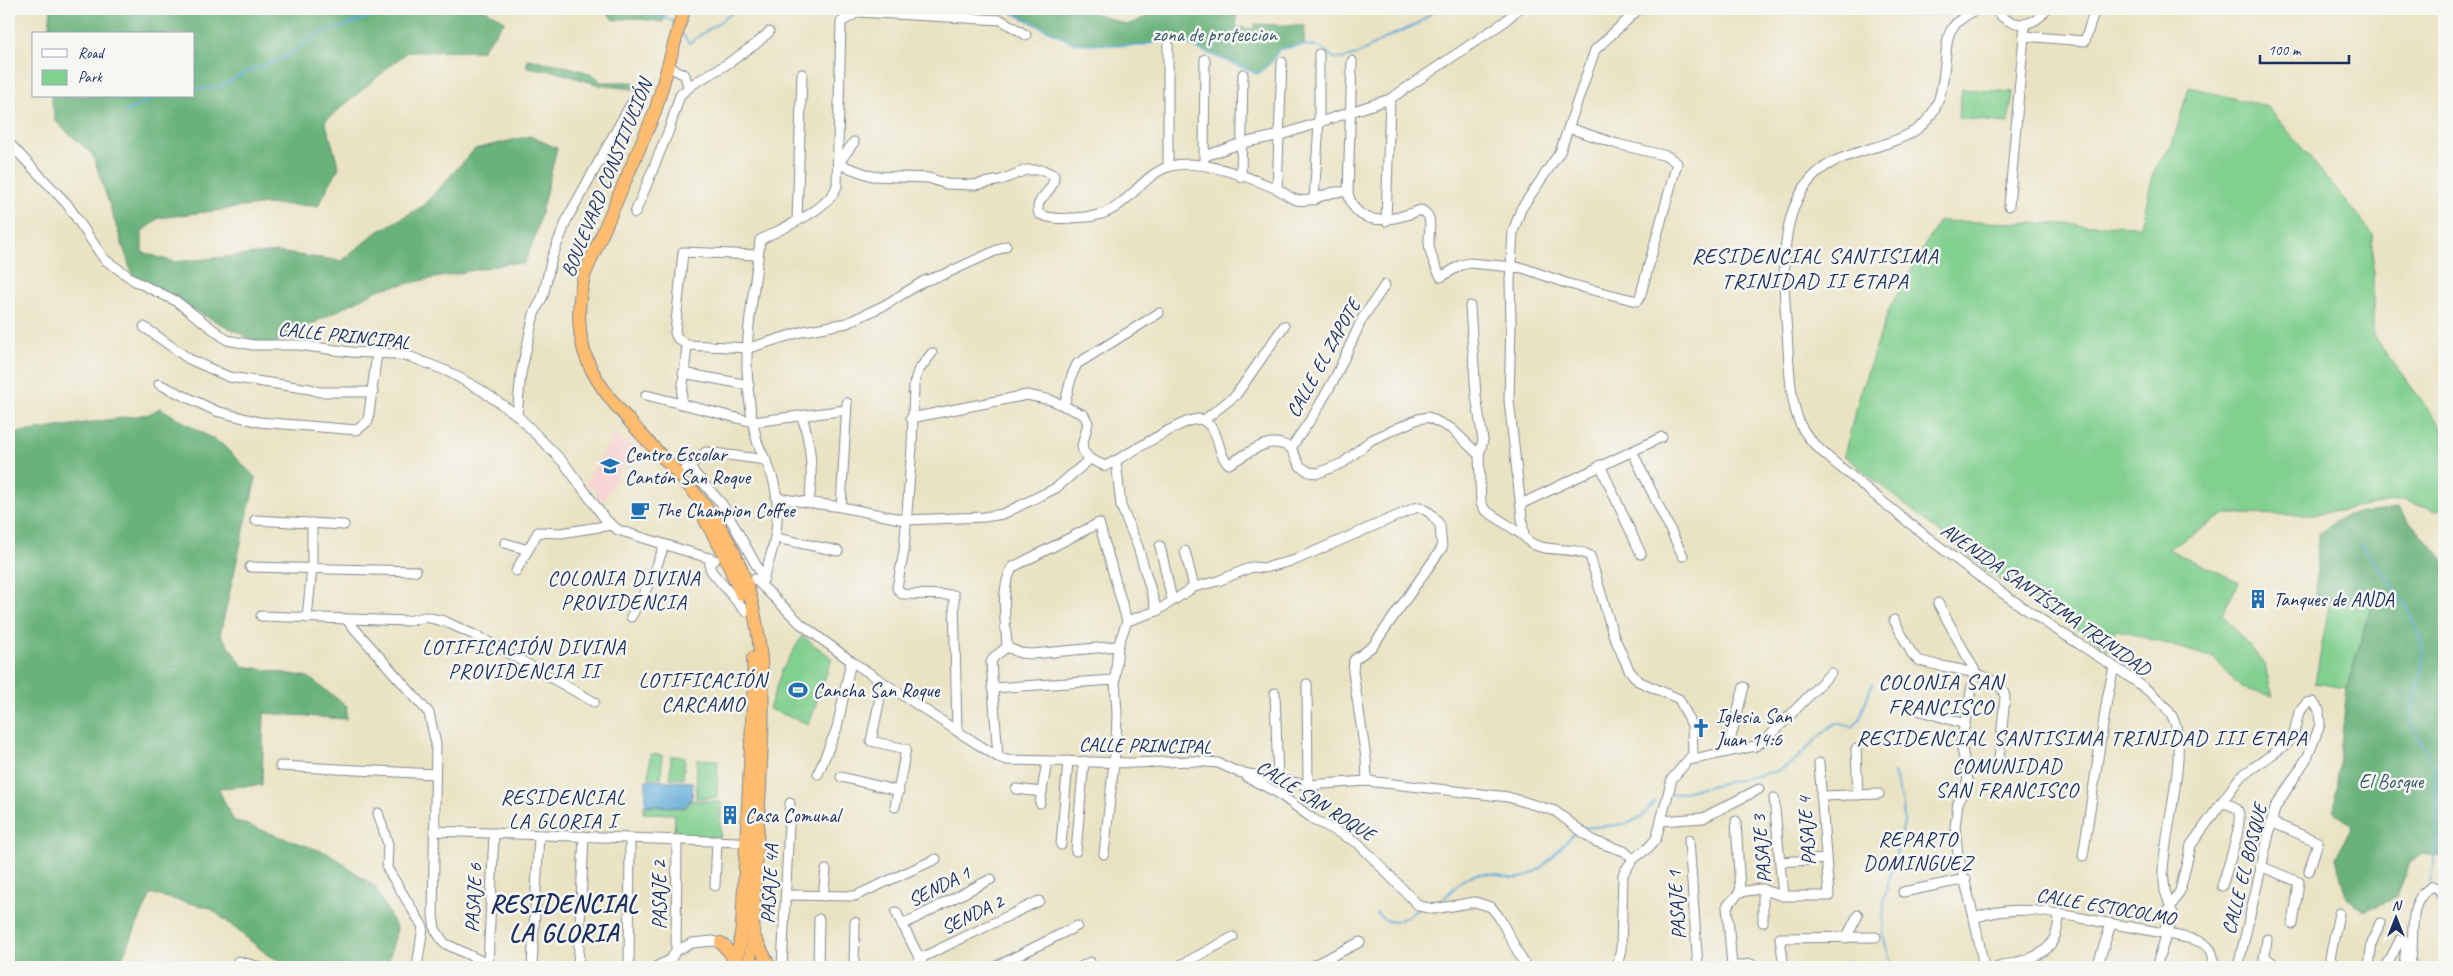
<svg xmlns="http://www.w3.org/2000/svg" width="2453" height="976" font-family="Caveat,sans-serif">
<style>
.built{fill:#f7cfd0}
.green{fill:#82d090;stroke:#4e8077}
.forest{fill:#69b27a;stroke:#42706c}
.water{fill:#60abd8;stroke:#3e6d9b}
.lines{fill:none;stroke-linecap:round;stroke-linejoin:round}
.stream{stroke:#60abd8;stroke-width:2}
.minor-casing{stroke:#828990;stroke-width:11}
.highway-casing{stroke:#828990;stroke-width:14}
.minor{stroke:#fff;stroke-width:9}
.highway{stroke:#fdbc6f;stroke-width:12}
.labels{text-anchor:middle;stroke-width:5;stroke-linejoin:round;paint-order:stroke}
.park-label{font-size:20px;fill:#35576a;stroke:#f6f6f2}
.street-label{font-size:20px;fill:#1b2f5e;stroke:#f6f6f2}
.poi-label{font-size:20px;fill:#1b2f5e;stroke:#f6f6f2;text-anchor:start}
.neighbourhood-label{font-size:21px;letter-spacing:1px;fill:#1b2f5e;stroke:#f6f6f2}
.quarter-label{font-size:22px;letter-spacing:1px;fill:#1b2f5e;stroke:#f6f6f2}
.district-label{font-size:25px;font-weight:bold;letter-spacing:1px;fill:#1b2f5e;stroke:#f6f6f2}
</style>
<rect width="100%" height="100%" fill="#f6f6f2"/>
<filter id="ink" filterUnits="userSpaceOnUse"><feTurbulence type="fractalNoise" baseFrequency=".02" numOctaves="2"/><feDisplacementMap in="SourceGraphic" scale="10" xChannelSelector="R" yChannelSelector="G"/><feConvolveMatrix kernelMatrix="1 2 1 2 8 2 1 2 1" color-interpolation-filters="sRGB"/></filter>
<filter id="wash" filterUnits="userSpaceOnUse"><feTurbulence type="fractalNoise" baseFrequency=".0096" numOctaves="4" result="noise"/><feDisplacementMap in="SourceGraphic" scale="20" xChannelSelector="R" yChannelSelector="G"/><feGaussianBlur stdDeviation="1.12" result="paint"/><feColorMatrix in="noise" values="0 0 0 0 0 0 0 0 0 0 0 0 0 0 0 0 0 1.4 0 .05"/><feComposite in="paint" operator="in"/></filter>
<g filter="url(#wash)">
<rect width="100%" height="100%" fill="#eae3c3"/>
<!-- built -->
<path class="built" d="M614 435 634 447 604 500 596 496 598 491 585 484Z"/>
<!-- green -->
<g class="green">
<path d="M2189 87 2268 107 2373 234V336L2444 430V505L2435 511 2403 500 2313 515 2225 514 2168 549 2239 582 2222 614 2264 663 2273 696 2241 688 2214 658 2116 629 2108 649 1986 570 1844 455 1860 393 1890 307 1939 221 2141 226 2155 167 2172 145Z"/>
<path d="M1962 89 2013 92 2008 123 1958 118Z"/>
<path d="M2330 601 2371 606 2347 688 2315 683Z"/>
<path d="M802 636 832 658 809 724 769 709 782 670Z"/>
<path d="M650 754 662 755 661 778H649Z"/>
<path d="M671 756 685 757 683 779 670 778Z"/>
<path d="M697 759 718 760 717 798H696Z"/>
<path d="M691 800 721 802 720 837 674 835 675 814 643 813 644 806 686 808Z"/>
</g>
<!-- forest -->
<g class="forest">
<path d="M51 9H484L505 21 481 51 407 52 325 121 339 167 318 206 266 204 159 218 142 231V252L174 262 276 252 342 261 374 234 423 206 475 149 530 136 557 148 535 237 524 264 509 263 380 289 267 347 134 280 93 155 55 121 51 96H194V34H48Z"/>
<path d="M601 9H666L663 22 633 18 615 20Z"/>
<path d="M1005 9H1084L1127 25 1165 9H1193L1237 15 1236 27 1254 29 1255 24 1305 26 1304 45 1279 49 1272 61 1258 74 1177 40 1161 41 1138 46 1074 43Z"/>
<path d="M527 59C540 61 598 70 600 82H631L649 85 648 91 600 85 553 71 527 67Z"/>
<path d="M160 408 223 445 256 478 220 634 243 666 308 677 347 706 346 719 264 713 262 785 218 788 233 820 330 854 375 887 397 929 387 967H297L269 956 210 908 151 894 118 967H9V434L149 414Z"/>
<path d="M2398 509 2444 559V857L2422 854 2410 863 2396 898 2364 911 2346 897 2336 857 2352 825 2334 811 2347 688 2371 606 2316 599 2318 534 2346 515Z"/>
</g>
<!-- water -->
<path class="water" d="M646 780 693 782 692 797 685 807 645 805Z"/>
<g class="lines">
<!-- stream -->
<g class="stream">
<path d="M611 9 617 11H640L672 20 674 24"/>
<path d="M1005 9 1074 43 1138 46 1161 41 1177 40 1258 74 1272 61 1279 49 1304 45 1320 47 1334 58 1342 59 1356 55 1386 38 1419 23 1436 9"/>
<path d="M1761 12 1766 9"/>
<path d="M683 35 689 43 738 9"/>
<path d="M194 89 219 87 251 70 284 58 319 34 380 14 414 9"/>
<path d="M125 112 158 96"/>
<path d="M2361 544C2385 578 2429 621 2422 667 2419 685 2409 705 2413 723 2417 738 2428 750 2432 765 2440 802 2438 846 2430 883"/>
<path d="M1670 795 1778 771C1801 761 1814 736 1836 723L1852 727 1859 721 1872 684"/>
<path d="M1582 828 1627 824 1643 816 1655 801"/>
<path d="M2432 890C2445 914 2443 940 2440 967"/>
<path d="M1433 905 1438 904C1457 887 1463 870 1493 874 1502 875 1510 880 1520 878 1545 873 1558 847 1576 832"/>
<path d="M1376 913C1394 930 1401 919 1419 909"/>
<path d="M1892 967 1883 935 1884 899 1904 823 1903 804 1894 773"/>
</g>
</g>
</g>
<g filter="url(#ink)">
<g class="lines">
<!-- minor casing -->
<g class="minor-casing">
<g id="minor">
<path d="M1977 9C1968 14 1957 20 1951 30 1947 36 1947 46 1946 53 1943 81 1943 112 1916 130 1893 145 1861 149 1835 161 1774 190 1783 277 1787 333 1789 359 1789 399 1800 424 1810 446 1842 468 1861 484 1931 542 2002 596 2079 644 2104 661 2160 692 2173 718 2189 750 2164 833 2163 872L2165 891 2173 914 2156 967"/>
<path d="M1995 9C2007 27 2034 30 2046 9"/>
<path d="M2024 36 2085 41 2095 9"/>
<path d="M1168 44V167"/>
<path d="M669 67 685 75 688 87"/>
<path d="M854 142 838 164 872 176 929 178 946 184 974 185 990 182 1001 180 1026 170H1043L1054 175C1055 193 1033 197 1039 214 1050 219 1060 219 1072 218 1085 217 1098 217 1109 211 1132 200 1145 173 1171 166 1201 158 1249 177 1277 189 1284 192 1290 199 1297 200 1316 204 1329 187 1348 193 1357 231 1394 220 1421 210 1425 212 1428 214 1429 218 1431 225 1429 232 1429 239 1428 252 1435 266 1441 277L1461 265 1470 263 1523 268 1569 284 1637 301 1640 297 1677 163 1667 156 1617 144 1569 128"/>
<path d="M9 143 67 204 104 259 135 281 176 301 227 340 253 345H298L351 352 395 354 411 357 449 372 481 390 517 415 564 463 605 519 618 530 715 560"/>
<path d="M1205 156 1242 143 1281 135 1390 99"/>
<path d="M1204 160 1205 59"/>
<path d="M1241 177 1243 74"/>
<path d="M1277 189 1282 62"/>
<path d="M1348 193 1352 61"/>
<path d="M1314 200 1319 123V54"/>
<path d="M2009 206 2025 24"/>
<path d="M635 213 669 130 680 95 693 84 727 64 756 44 769 32"/>
<path d="M797 220 802 74"/>
<path d="M1386 221 1390 99 1504 22 1518 9"/>
<path d="M758 255 683 252 675 333 678 339 687 345 749 348 804 331 847 323 885 305 924 281 945 274 1006 246"/>
<path d="M1470 306 1476 396 1483 440 1479 455"/>
<path d="M144 327 189 359 229 377 310 389 319 392H373"/>
<path d="M932 353 918 371 914 384 912 447 904 551 897 588 902 594 954 595 957 731"/>
<path d="M683 373 749 385"/>
<path d="M159 384 216 411 259 422 357 430 368 421 377 353"/>
<path d="M646 395 753 422 846 410"/>
<path d="M681 404 687 345"/>
<path d="M1064 406 1072 375 1077 364 1159 313"/>
<path d="M517 415 521 373 534 314 543 296 552 257 568 217 631 104"/>
<path d="M802 416C811 445 814 471 809 501"/>
<path d="M911 418 1027 395 1051 400 1084 415 1088 423 1082 446 1083 451 1090 459 1105 466C1128 456 1177 421 1198 419 1204 419 1207 423 1211 427 1220 436 1218 457 1229 464 1251 453 1266 434 1291 448L1300 466 1309 472 1318 473 1343 463 1371 440 1418 419 1428 417 1452 429 1479 455 1481 503 1485 510 1524 536"/>
<path d="M1204 420 1236 395 1284 326"/>
<path d="M1291 448 1315 413 1336 376 1362 319 1385 285"/>
<path d="M1632 451 1683 556"/>
<path d="M1116 461 1121 506 1138 547 1157 611"/>
<path d="M1600 465 1641 554"/>
<path d="M689 467 722 504 764 579"/>
<path d="M679 475 706 452 766 460"/>
<path d="M776 498 841 507 905 520 984 517 1003 514 1056 488 1090 459"/>
<path d="M1521 504 1662 437"/>
<path d="M841 507 847 403"/>
<path d="M255 520 344 525"/>
<path d="M776 538 838 551"/>
<path d="M505 543 528 550"/>
<path d="M1160 546 1172 600"/>
<path d="M1185 551 1194 587"/>
<path d="M710 558V568L712 572 745 611"/>
<path d="M250 567 416 571"/>
<path d="M516 571 538 532 561 533 611 525"/>
<path d="M764 576C776 544 783 509 772 476 768 464 761 453 757 441 751 419 748 392 747 369 746 325 756 283 760 240 782 228 829 210 837 186L841 22 858 12 1001 20 1026 35"/>
<path d="M755 579 801 624 851 661 957 731 998 757 1007 760 1133 763 1194 761 1218 763 1238 772 1308 785 1367 781 1508 797 1555 811 1594 841 1624 851 1633 859"/>
<path d="M1938 603 1975 671 1961 743 1968 780 1958 803 1955 827 1958 854 1974 918 1984 967"/>
<path d="M261 616 408 621 425 617 444 621 483 639 594 702"/>
<path d="M631 617 653 576 664 546"/>
<path d="M307 618 312 568V523"/>
<path d="M346 619 429 713 436 744 433 916 435 929 444 943 494 967"/>
<path d="M1894 620 1912 654 1918 660C1940 669 2000 669 2005 697L1999 759"/>
<path d="M1127 621 1157 611 1194 587 1218 581 1252 567 1265 568 1295 560 1415 508 1420 507 1430 513 1440 525 1442 548 1373 646 1354 660 1353 672 1366 758 1367 781"/>
<path d="M1007 647C1006 623 999 588 1013 567L1099 523 1127 621 1118 646 1115 680 1117 713 1116 744 1104 854"/>
<path d="M1007 647 1020 653 1032 654 1118 646"/>
<path d="M883 684 871 741 906 749 895 807"/>
<path d="M1307 684 1308 785"/>
<path d="M992 688 1115 680"/>
<path d="M1275 693 1278 780"/>
<path d="M1918 710 1965 724"/>
<path d="M1856 749 1858 795"/>
<path d="M1727 752 1744 687"/>
<path d="M998 757 991 662 994 657 1007 647"/>
<path d="M1689 760 1755 746 1768 738 1831 673"/>
<path d="M280 766 435 774"/>
<path d="M818 774 837 728 851 661"/>
<path d="M841 777 899 791"/>
<path d="M1247 777 1278 793 1313 819 1358 843 1419 906 1434 909 1475 902 1491 907 1499 917 1526 967"/>
<path d="M1016 789 1042 792"/>
<path d="M1821 796 1879 794"/>
<path d="M1774 798 1783 896"/>
<path d="M1040 803 1047 761"/>
<path d="M2221 803C2227 804 2235 805 2238 811 2244 823 2226 872 2222 886"/>
<path d="M378 813 388 844 387 868 423 927 417 967"/>
<path d="M1661 821 1703 818 1759 789"/>
<path d="M2271 822 2318 842 2309 871"/>
<path d="M434 831 738 842"/>
<path d="M1689 840 1698 967"/>
<path d="M1061 845 1068 761"/>
<path d="M1076 851 1084 761"/>
<path d="M2083 856 2107 699 2114 667"/>
<path d="M1780 862 1826 859"/>
<path d="M2260 866 2299 882 2293 924"/>
<path d="M715 886 717 841"/>
<path d="M1740 892 1760 889 1783 896H1829L1819 763"/>
<path d="M1903 892 1966 879"/>
<path d="M787 895 855 896 936 859"/>
<path d="M823 896 826 870"/>
<path d="M896 912 924 967"/>
<path d="M1974 918C2017 902 2059 914 2102 922 2131 927 2160 932 2188 938 2205 942 2216 948 2213 967"/>
<path d="M1763 922V889"/>
<path d="M902 925 991 879"/>
<path d="M2165 933 2167 913 2180 891 2191 845 2240 777 2287 744 2293 737 2299 712 2307 703 2313 702 2319 710 2320 725 2308 756 2275 808 2238 967"/>
<path d="M1846 938 1858 915"/>
<path d="M676 951 677 840"/>
<path d="M2264 956 2278 967"/>
<path d="M919 959 1039 901"/>
<path d="M238 961 260 967"/>
<path d="M488 965 494 833"/>
<path d="M532 967 539 835"/>
<path d="M578 967 584 836"/>
<path d="M629 967 630 838"/>
<path d="M655 967 670 960 676 951 692 943 713 941 726 945"/>
<path d="M782 967 790 803"/>
<path d="M818 967 819 919"/>
<path d="M854 967 855 922"/>
<path d="M995 967 1077 926"/>
<path d="M1081 967 1090 962"/>
<path d="M1177 967 1233 937"/>
<path d="M1310 967 1360 942"/>
<path d="M1617 967 1621 949 1623 874 1633 859 1648 848 1656 839 1672 779 1693 754 1692 725 1679 699 1638 681 1629 670 1613 634 1590 556C1571 544 1537 556 1524 536L1509 400 1511 323 1510 281 1513 232 1521 209 1560 152 1595 50 1639 9"/>
<path d="M1732 967 1727 906 1740 892 1736 821"/>
<path d="M1732 967 1751 964"/>
<path d="M1784 967 1780 938 1876 937"/>
<path d="M1846 967H1853"/>
<path d="M1998 967C2032 958 2059 956 2059 913"/>
<path d="M2097 967 2111 924"/>
<path d="M2263 967 2267 939"/>
<path d="M2335 967 2330 958 2339 913"/>
<path d="M2369 967 2372 942 2380 923"/>
<path d="M2386 967 2400 940H2404L2406 945 2404 967"/>
<path d="M2409 967C2418 942 2403 901 2433 886L2439 889 2444 898"/>
</g>
</g>
<!-- highway casing -->
<g class="highway-casing">
<g id="highway">
<path d="M684 9 655 112 584 276C578 301 577 326 584 351 594 384 619 409 641 434 669 464 699 494 721 529 770 606 764 698 760 786 757 835 755 884 753 933L749 967"/>
<path d="M705 520 722 550 741 594"/>
<path d="M753 934 769 965"/>
<path d="M721 943 732 955 735 967"/>
<path d="M736 967 742 927 754 684 753 658"/>
</g>
</g>
<!-- minor -->
<use href="#minor" class="minor"/>
<!-- highway -->
<use href="#highway" class="highway"/>
</g>
</g>
<!-- icons -->
<defs>
<g id="school-bare" transform="scale(1.5)"><path d="M0-5L7-2L0 1L-7-2ZM-4 1L0 2.5L4 1V4Q0 6-4 4Z" fill="#1f6fb2" stroke="#f6f6f2" stroke-width="2.5" paint-order="stroke"/></g>
<g id="cafe-bare" transform="scale(1.5)"><path d="M-5.5-4.5H6V0H3Q3 3.5 0 3.5H-2.5Q-5.5 3.5-5.5 0ZM3-3.2v2h1.7v-2ZM-6 4.5H4V6H-6Z" fill="#1f6fb2" stroke="#f6f6f2" stroke-width="2.5" paint-order="stroke"/></g>
<g id="building-bare" transform="scale(1.5)"><path d="M-4-6H4V6H1V3H-1V6H-4ZM-2.5-4.3h1.7v1.8h-1.7ZM.8-4.3h1.7v1.8H.8ZM-2.5-1h1.7V.8h-1.7ZM.8-1h1.7V.8H.8Z" fill="#1f6fb2" stroke="#f6f6f2" stroke-width="2.5" paint-order="stroke"/></g>
<g id="stadium-bare" transform="scale(1.5)"><path d="M0-5a6.5 5 0 1 0 0 10a6.5 5 0 1 0 0-10ZM-3.5-1.8h7v3.6h-7Z" fill="#1f6fb2" stroke="#f6f6f2" stroke-width="2.5" paint-order="stroke"/></g>
<g id="church-bare" transform="scale(1.5)"><path d="M-1.2-6h2.4v3.5h3.3v2.4h-3.3V6h-2.4V-.1h-3.3v-2.4h3.3Z" fill="#1f6fb2" stroke="#f6f6f2" stroke-width="2.5" paint-order="stroke"/></g>
</defs>
<g fill-rule="evenodd">
<use href="#school-bare" x="610" y="466"/>
<use href="#cafe-bare" x="640" y="510"/>
<use href="#building-bare" x="2258" y="599"/>
<use href="#stadium-bare" x="798" y="690"/>
<use href="#church-bare" x="1701" y="728"/>
<use href="#building-bare" x="730" y="815"/>
</g>
<g class="labels">
<!-- park labels -->
<g class="park-label">
<text x="1215" y="41">zona de proteccion</text>
<text x="2391" y="788">El Bosque</text>
</g>
<!-- street labels -->
<g class="street-label">
<text transform="translate(606 178) rotate(-68)" y="7">BOULEVARD CONSTITUCIÓN</text>
<text transform="translate(344 335) rotate(6)" y="7">CALLE PRINCIPAL</text>
<text transform="translate(1323 358) rotate(-61)" y="7">CALLE EL ZAPOTE</text>
<text transform="translate(2046 599) rotate(35)" y="7">AVENIDA SANTÍSIMA TRINIDAD</text>
<text transform="translate(1145 745) rotate(1)" y="7">CALLE PRINCIPAL</text>
<text transform="translate(1316 800) rotate(32)" y="7">CALLE SAN ROQUE</text>
<text transform="translate(1806 831) rotate(-94)" y="7">PASAJE 4</text>
<text transform="translate(1761 849) rotate(-95)" y="7">PASAJE 3</text>
<text transform="translate(2244 869) rotate(-76)" y="7">CALLE EL BOSQUE</text>
<text transform="translate(769 884) rotate(-87)" y="7">PASAJE 4A</text>
<text transform="translate(939 886) rotate(-27)" y="7">SENDA 1</text>
<text transform="translate(659 895) rotate(-90)" y="7">PASAJE 2</text>
<text transform="translate(473 898) rotate(-87)" y="7">PASAJE 6</text>
<text transform="translate(1676 905) rotate(-94)" y="7">PASAJE 1</text>
<text transform="translate(2106 906) rotate(10)" y="7">CALLE ESTOCOLMO</text>
<text transform="translate(972 914) rotate(-26)" y="7">SENDA 2</text>
</g>
<!-- poi labels -->
<g class="poi-label">
<text x="625" y="461">Centro Escolar<tspan x="625" dy="23">Cantón San Roque</tspan></text>
<text x="655" y="517">The Champion Coffee</text>
<text x="2273" y="606">Tanques de ANDA</text>
<text x="813" y="697">Cancha San Roque</text>
<text x="1716" y="723">Iglesia San<tspan x="1716" dy="23">Juan 14:6</tspan></text>
<text x="745" y="822">Casa Comunal</text>
</g>
<!-- neighbourhood labels -->
<g class="neighbourhood-label">
<text x="624" y="585">COLONIA DIVINA<tspan x="624" dy="24">PROVIDENCIA</tspan></text>
<text x="524" y="654">LOTIFICACIÓN DIVINA<tspan x="524" dy="24">PROVIDENCIA II</tspan></text>
<text x="703" y="687">LOTIFICACIÓN<tspan x="703" dy="24">CARCAMO</tspan></text>
<text x="2007" y="773">COMUNIDAD<tspan x="2007" dy="24">SAN FRANCISCO</tspan></text>
<text x="563" y="804">RESIDENCIAL<tspan x="563" dy="24">LA GLORIA I</tspan></text>
<text x="1918" y="846">REPARTO<tspan x="1918" dy="24">DOMINGUEZ</tspan></text>
</g>
<!-- quarter labels -->
<g class="quarter-label">
<text x="1815" y="263">RESIDENCIAL SANTISIMA<tspan x="1815" dy="25">TRINIDAD II ETAPA</tspan></text>
<text x="1941" y="689">COLONIA SAN<tspan x="1941" dy="25">FRANCISCO</tspan></text>
<text x="2082" y="745">RESIDENCIAL SANTISIMA TRINIDAD III ETAPA</text>
</g>
<!-- district labels -->
<g class="district-label">
<text x="564" y="912">RESIDENCIAL<tspan x="564" dy="29">LA GLORIA</tspan></text>
</g>
</g>
<!-- margin -->
<rect width="2453" height="976" fill="none" stroke="#f6f6f2" stroke-width="30"/>
<!-- legend -->
<rect x="32" y="32" width="162" height="65" fill="#f6f6f2" stroke="#9ea6b7"/>
<rect x="42" y="49" width="25" height="8" fill="#ffffff" stroke="#9ea6b7"/>
<text x="78" y="58" font-size="15" fill="#1b2f5e">Road</text>
<rect x="42" y="70" width="25" height="15" fill="#82d090" stroke="#9ea6b7"/>
<text x="78" y="82" font-size="15" fill="#1b2f5e">Park</text>
<!-- north arrow -->
<g transform="translate(2396 918)" stroke="#f6f6f2" stroke-width="4" paint-order="stroke">
<path d="M0-4L9 19L0 12L-9 19Z" fill="#1b2f5e"/>
<text y="-8" font-size="14" font-weight="bold" text-anchor="middle" fill="#1b2f5e">N</text>
</g>
<!-- scale -->
<path d="M2260 55v8h89v-8" fill="none" stroke="#1b2f5e" stroke-width="2.5"/>
<text x="2268" y="55" font-size="15" fill="#1b2f5e" stroke="#f6f6f2" stroke-width="4" paint-order="stroke">100 m</text>
</svg>
